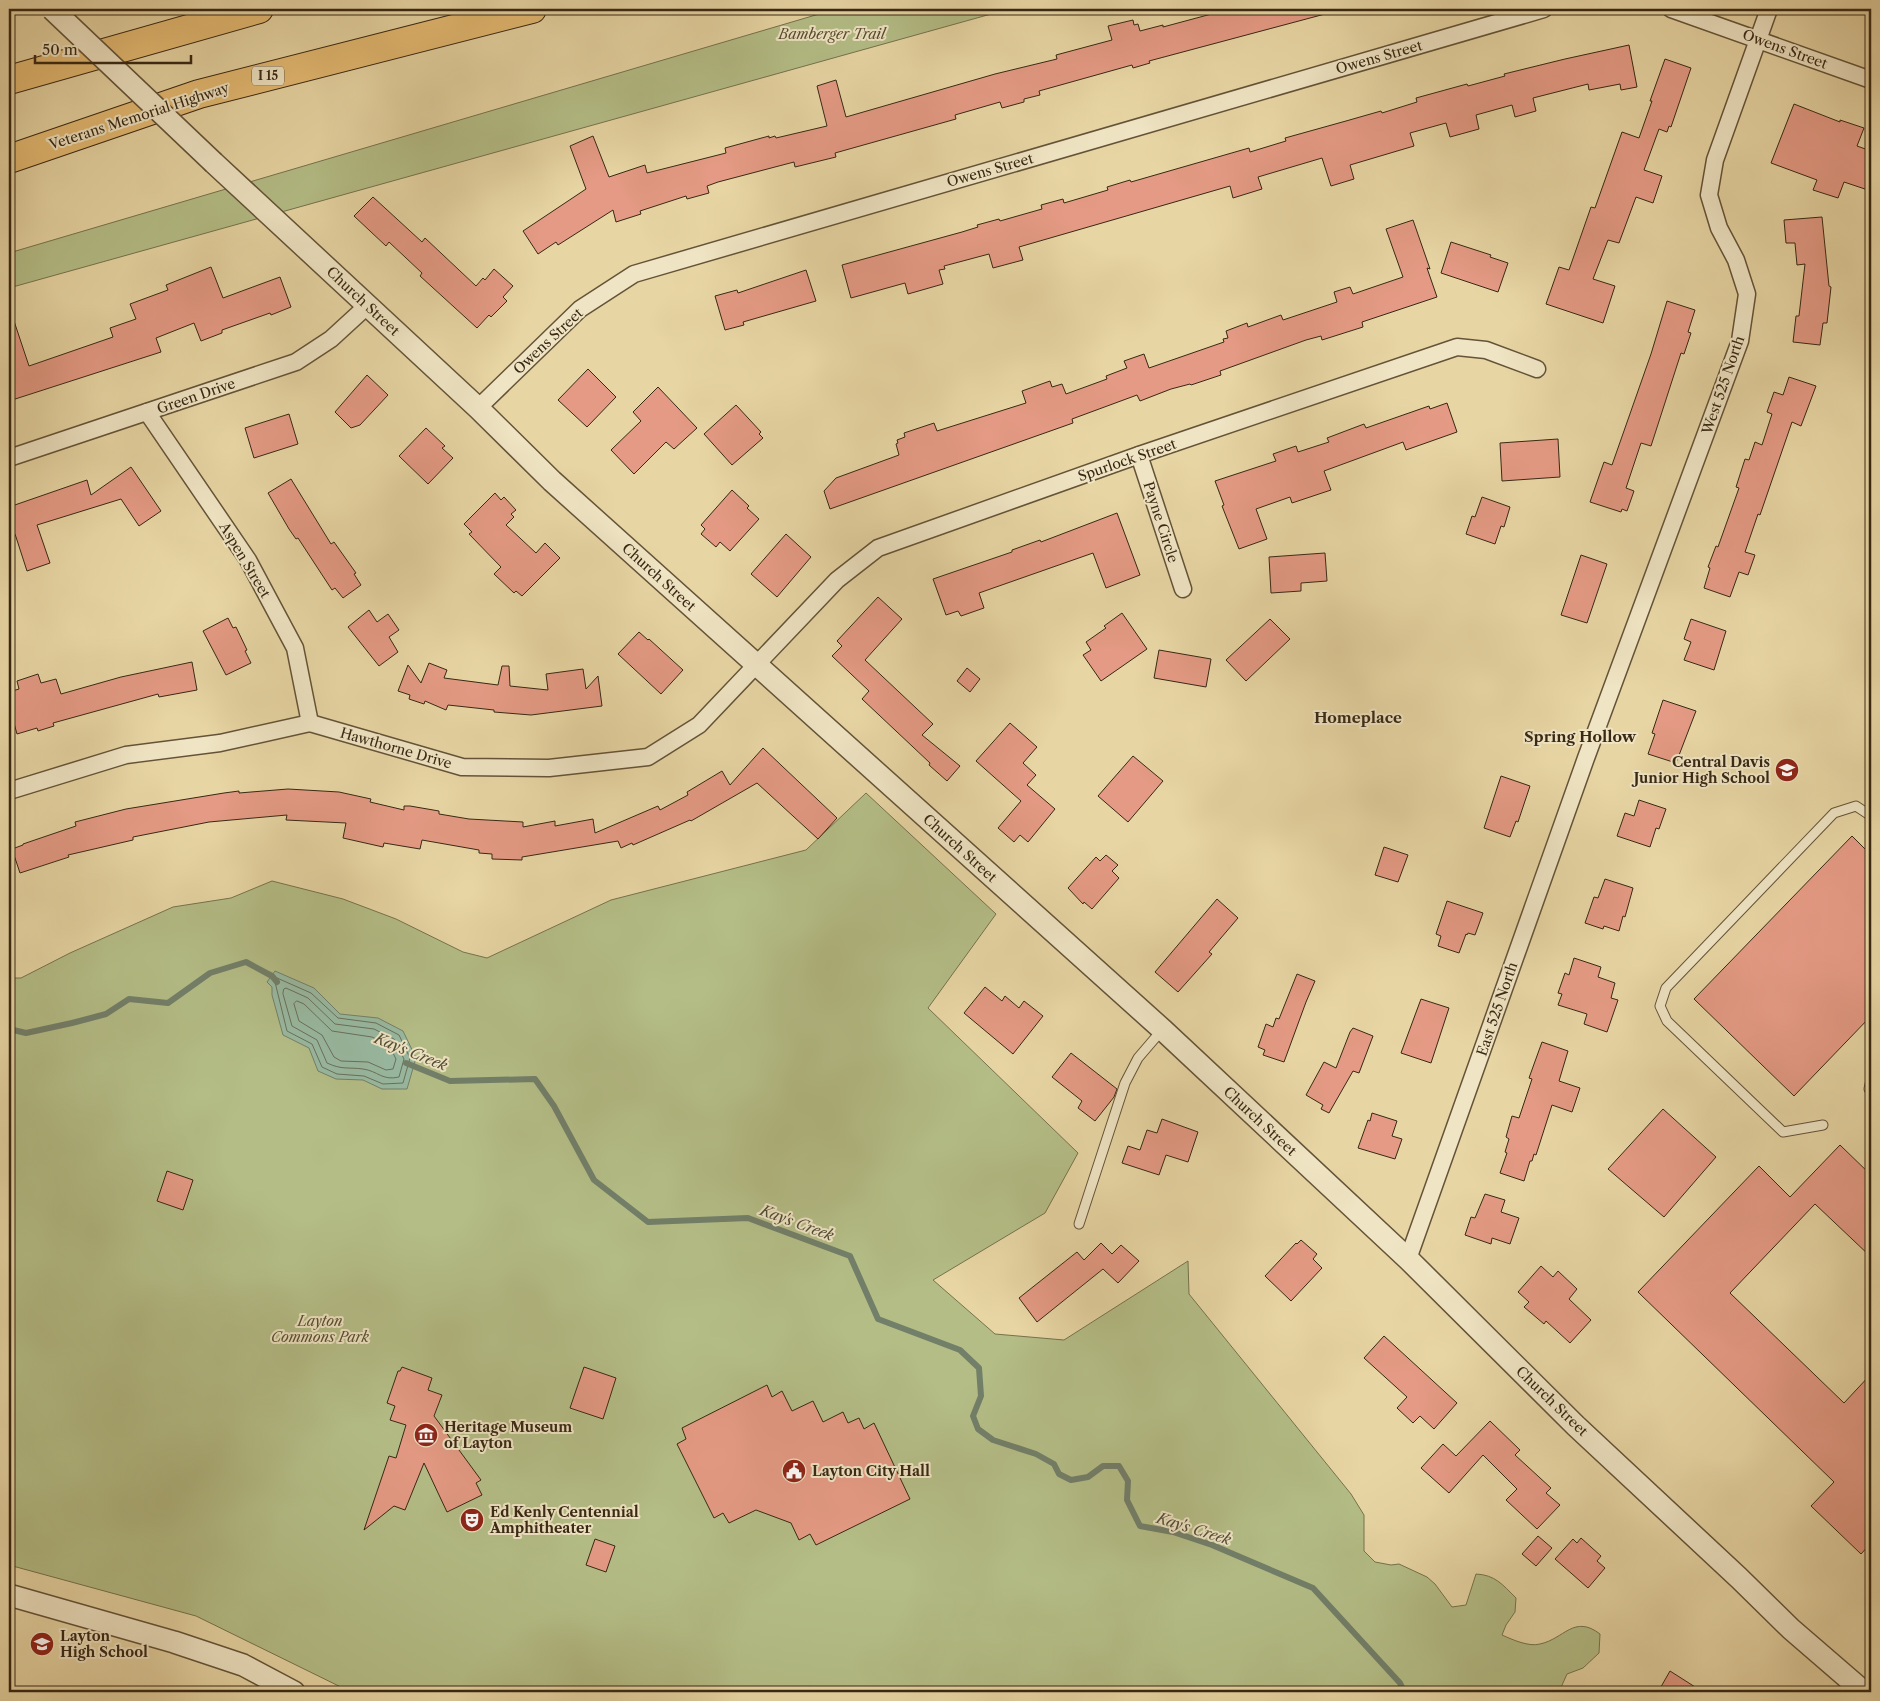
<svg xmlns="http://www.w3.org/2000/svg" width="1880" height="1701" font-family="'Libre Caslon Text',serif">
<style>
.green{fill:#b4bd86;stroke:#76724d}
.water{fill:#98b9a1;stroke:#727f69}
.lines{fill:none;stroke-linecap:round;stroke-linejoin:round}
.shore{stroke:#68705a;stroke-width:1}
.stream{stroke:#727f69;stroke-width:6}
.building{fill:#e49a84;stroke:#382814}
.service-casing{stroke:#645338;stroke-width:11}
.minor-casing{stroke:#645338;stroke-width:19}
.tertiary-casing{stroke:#645338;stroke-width:24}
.motorway-casing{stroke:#382814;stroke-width:30}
.service{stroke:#efe4c3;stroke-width:9}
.minor{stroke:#efe4c3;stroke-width:16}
.tertiary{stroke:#efe4c3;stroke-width:21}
.motorway{stroke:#e4ba72;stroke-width:28}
.tertiary-bridge-casing{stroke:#645338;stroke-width:24;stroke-linecap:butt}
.tertiary-bridge{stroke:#efe4c3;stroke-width:21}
.labels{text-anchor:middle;stroke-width:4;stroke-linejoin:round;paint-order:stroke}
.shield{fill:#efe4c3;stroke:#6f6048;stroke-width:1}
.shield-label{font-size:12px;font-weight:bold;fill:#382814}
.park-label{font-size:14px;font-style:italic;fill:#574d30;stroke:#efe4c3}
.street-label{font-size:14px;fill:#382814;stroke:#efe4c3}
.poi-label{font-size:14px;font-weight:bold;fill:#382814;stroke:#efe4c3;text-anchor:start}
.neighbourhood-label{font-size:15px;font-weight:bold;fill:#382814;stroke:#efe4c3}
.water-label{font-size:15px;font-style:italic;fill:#504c37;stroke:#efe4c3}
</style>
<rect width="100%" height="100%" fill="#e7d5a3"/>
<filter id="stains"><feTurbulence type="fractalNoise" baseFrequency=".004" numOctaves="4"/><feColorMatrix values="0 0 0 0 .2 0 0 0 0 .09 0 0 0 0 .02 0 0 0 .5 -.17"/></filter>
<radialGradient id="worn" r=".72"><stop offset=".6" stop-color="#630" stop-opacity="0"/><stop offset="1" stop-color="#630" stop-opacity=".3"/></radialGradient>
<!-- green -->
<g class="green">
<path d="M836 9H1009L9 288V253Z"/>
<path d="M866 793 996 914 928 1008 1078 1153 1045 1213 933 1280 995 1334 1064 1340 1188 1261 1189 1294 1351 1494 1364 1515V1551L1375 1562 1391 1565 1399 1564 1427 1577 1435 1584 1452 1607 1466 1605 1476 1574C1495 1575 1502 1584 1516 1598L1515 1612 1506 1625 1502 1635C1513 1640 1529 1647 1540 1644 1564 1639 1574 1614 1600 1634L1599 1653 1583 1668 1567 1674 1559 1692H351L196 1616 9 1565V978H21L70 953 173 907 231 898 272 881 343 899 396 919 463 952 487 958 611 900 806 850Z"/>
</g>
<!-- water -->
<path class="water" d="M275 971 314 988 340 1014 378 1018 403 1031 416 1058 407 1089H382L363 1080 336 1079 318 1071 309 1048 283 1035 272 995V987L267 982Z"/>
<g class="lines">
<!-- shore -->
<g class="shore">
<path d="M277 978 311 993 338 1018 376 1023 399 1035 410 1058 403 1083 383 1084 364 1076 337 1074 322 1067 312 1044 287 1031 275 982Z"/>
<path d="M284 989 286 988 308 998 335 1024 374 1029 394 1039 404 1059 399 1077C382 1081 378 1071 363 1069 348 1067 342 1070 327 1063L317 1040 292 1026 283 994Z"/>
<path d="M297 1001 304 1004 332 1031 372 1037 389 1045 396 1059 393 1069 386 1070 368 1062 341 1061 334 1057 322 1035 299 1021 294 1004Z"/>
</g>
<!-- stream -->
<g class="stream">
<path d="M9 1029 26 1033 72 1023 106 1014 129 999 168 1003 210 973 246 962 272 976 277 982"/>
<path d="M406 1063 450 1081 535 1079 554 1106 594 1180 648 1222 748 1218 850 1256 878 1319 960 1350 979 1368 981 1396 973 1416 978 1429 993 1440 1036 1454 1054 1464 1059 1474 1071 1480 1088 1477 1103 1466H1119L1128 1481 1127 1500 1140 1526 1173 1532 1212 1545 1313 1588 1400 1683 1404 1692"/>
</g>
</g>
<!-- building -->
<g class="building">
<path d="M1230 9H1324L1325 14 1149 61 1150 63 1133 68 1132 65 1039 91 1040 95 1024 99V102L1002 108 1000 102 955 115 956 119 835 153 836 157 795 167 794 162 718 182 707 186 709 193 687 199 686 196 640 211 641 214 616 222 613 210 558 245 556 242 538 254 523 231 586 189 570 146 593 136 609 177 645 165 647 173 726 153 725 148 769 136V138L775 136 776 138 827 126 817 86 836 80 846 117 995 74 1057 59 1056 55 1112 40 1108 26 1133 20 1134 25 1138 24 1140 31 1163 25V27Z"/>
<path d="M1629 45 1637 87 1621 90 1620 84 1589 90 1588 84 1533 98 1536 111 1515 117 1512 105 1476 115 1479 129 1450 137 1446 123 1410 133 1414 146 1350 165 1354 179 1331 186 1322 158 1258 177 1262 189 1233 198 1230 186 1019 247 1023 260 993 268 989 254 944 266 945 269 939 270 943 284 908 294 905 283 851 298 842 265 962 232 978 227 977 225 999 219 1000 221 1042 209 1041 205 1063 199 1064 203 1108 190 1107 187 1130 180 1131 182 1249 148 1250 152 1286 141 1285 138 1346 121 1381 111 1382 113 1417 102 1416 98 1467 84 1468 86 1505 76 1504 74 1565 59Z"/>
<path d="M1665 59 1691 68 1671 127 1669 126 1667 132 1659 129 1644 170 1662 176 1653 203 1636 197 1619 243 1608 240 1593 279 1615 286 1603 323 1546 304 1559 267 1569 270 1591 207 1595 208 1622 132 1639 138 1652 101H1650Z"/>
<path d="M1794 104 1840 122V120L1864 128 1857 146 1871 151V180L1868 190 1844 182 1838 198 1813 190 1817 180 1771 163Z"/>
<path d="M373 197 422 242 425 238 476 286 483 278 485 280 494 269 513 286 503 297 507 301 491 317 489 315 477 328 420 276 422 273 389 242 386 246 354 216Z"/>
<path d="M1822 217 1829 286 1831 287 1827 323H1823L1820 345 1793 342 1796 316H1799L1805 264 1797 265 1795 243H1786L1784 220Z"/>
<path d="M1413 220 1430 269 1427 268 1437 297 1362 322 1363 327 1322 340 1321 336 1306 340 1220 371 1221 375 1191 385 1190 384 1171 389 1140 401 1137 395 1072 419 1073 423 830 509 824 491 836 478 899 455 896 444 898 443 897 440 905 437 904 433 934 423 937 431 1026 403 1022 391 1050 381 1052 387 1062 384 1066 394 1107 379 1106 376 1127 368 1124 361 1144 354 1149 368 1224 342 1223 339 1228 338 1226 331 1247 323 1248 327 1281 315 1283 320 1337 302 1334 292 1350 287 1353 294 1403 277 1386 229Z"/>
<path d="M1451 242 1491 255 1490 257 1508 263 1498 292 1441 273Z"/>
<path d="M211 267 223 298 280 277 291 307 271 315 270 313 222 330V333L201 341 194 323 156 338 161 352 9 401V315H12L29 366 113 337 110 328 136 319 130 304 168 290 166 285Z"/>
<path d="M806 270 816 301 743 322 744 325 725 330 715 296 737 290 738 293Z"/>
<path d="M1667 301 1695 310 1688 332 1691 333 1684 354 1681 353 1651 446 1641 443 1626 488 1634 491 1627 511 1622 509 1621 512 1590 502 1604 462 1612 465 1651 354Z"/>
<path d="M588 369 616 397 587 427 558 400Z"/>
<path d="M367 375 388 395 360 425 351 428 335 412Z"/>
<path d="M1789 377 1816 386 1801 426 1792 422 1760 515 1758 514 1745 552 1755 555 1748 575 1739 572 1730 597 1704 588 1710 568 1708 567 1716 546 1718 547 1739 488 1736 487 1745 459 1749 460 1755 442 1762 445 1772 414 1767 412 1774 392 1783 395Z"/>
<path d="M658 387 697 428 674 449 666 442 634 474 611 450 641 421 633 412Z"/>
<path d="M1447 403 1457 432 1406 450 1403 442 1324 471 1331 490 1292 503 1290 497 1256 509 1267 539 1239 549 1222 506 1224 505 1215 481 1276 461 1273 454 1296 446 1298 452 1329 442 1327 438 1364 424 1366 428 1429 406 1430 409Z"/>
<path d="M736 405 761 432 759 434 763 438 732 465 704 434Z"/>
<path d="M289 414 298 444 254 458 245 428Z"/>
<path d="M426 428 445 446 442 448 453 458 428 484 399 456Z"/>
<path d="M1558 439 1560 477 1502 481 1500 443Z"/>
<path d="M131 467 161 511 139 526 121 499 37 525 50 563 27 571 15 534 9 536V507L87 480 91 495Z"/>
<path d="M291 479 331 544 334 542 356 573 354 574 361 585 343 598 335 588 332 590 298 538 296 539 289 529 268 493Z"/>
<path d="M732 490 749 506 747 508 759 519 730 551 720 542 716 547 701 534 705 529 701 525Z"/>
<path d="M495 493 501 500 504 497 516 510 511 514 514 517 506 525 536 553 545 543 560 558 522 596 516 591 514 593 494 574 501 567 469 534 472 532 464 524Z"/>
<path d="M1482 497 1510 507 1504 527 1501 526 1495 544 1466 534 1472 516 1475 517Z"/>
<path d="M1117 513 1140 575 1106 588 1093 553 979 593 984 608 961 616 958 611 946 615 933 579 1012 552V550L1040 540 1041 542Z"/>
<path d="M786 534 811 557 777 597 751 574Z"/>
<path d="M1325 553 1327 581 1301 583V591L1271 593 1269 557Z"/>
<path d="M1581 555 1607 564 1587 623 1561 615Z"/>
<path d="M878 597 902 619 865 660 933 724 922 735 960 766 947 781 929 765 930 763 862 699 869 691 832 656 842 646 837 641Z"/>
<path d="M369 610 377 622 388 614 399 630 389 637 398 652 379 666 348 627Z"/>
<path d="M1122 613 1147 649 1101 681 1083 655 1091 650 1086 642 1106 628 1104 626Z"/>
<path d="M228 618 233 628 236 627 247 650 245 651 251 663 226 675 203 631Z"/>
<path d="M1270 619 1290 639 1246 681 1226 660Z"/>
<path d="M1691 619 1726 631 1714 670 1684 660 1691 642 1684 639Z"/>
<path d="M639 632 648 640 649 639 683 670 661 694 618 654Z"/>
<path d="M1159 650 1211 659 1206 687 1154 678Z"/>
<path d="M192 662 197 690 159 697 158 694 53 723 54 726 38 731 37 728 17 734 9 705V692L19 689 17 681 38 674 41 683 56 679 61 694 121 677Z"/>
<path d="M429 663 447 670 444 678 498 685 502 666H509L510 686 548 690 546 674 583 669 586 689 598 676 602 706 531 715 494 712V710L448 705 446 710 425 701 424 704 409 699 410 695 398 691 408 665 421 683Z"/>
<path d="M967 668 980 679 970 692 957 681Z"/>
<path d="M1663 700 1696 711 1676 763 1648 754 1655 734 1652 733Z"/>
<path d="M1010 723 1037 747 1023 763 1036 775 1027 785 1055 809 1028 842 1020 835 1014 842 998 828 1021 801 976 761Z"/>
<path d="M763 748 837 818 818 839 757 783 691 821 690 820 633 845 632 843 621 848 618 841 522 857V860L492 859V854L479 853V850L422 840 420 849 384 843 383 847 343 838 346 823 286 820 287 815 209 822 133 837V840L68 855 69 857 20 873 12 849 23 845V844L76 826 75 822 126 809 224 793 239 791V793L288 789 339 792 371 799 370 802 404 810V806H410L439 811V814L469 819 523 822V827L555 821V826L593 819 595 833 658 806 660 810 688 795 687 792 722 771 730 785Z"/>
<path d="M1133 756 1163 781 1128 822 1098 796Z"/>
<path d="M1501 776 1530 786 1518 822 1516 821 1510 837 1484 828Z"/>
<path d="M1639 800 1666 809 1659 829 1656 828 1650 847 1617 836 1625 813 1634 816Z"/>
<path d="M1852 836 1871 855V1016L1794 1096 1694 999Z"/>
<path d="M1384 847 1408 855 1398 882 1375 875Z"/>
<path d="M1106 855 1118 865 1112 871 1119 878 1092 909 1084 902 1083 904 1068 888 1096 857 1100 861Z"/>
<path d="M1605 879 1633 888 1625 917 1623 916 1619 931 1604 926 1603 929 1585 923 1594 897 1598 898Z"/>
<path d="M1217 899 1238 918 1209 952 1212 954 1178 992 1155 972Z"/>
<path d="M1447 901 1483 913 1475 935 1468 933 1467 935 1466 934 1459 953 1438 946 1441 936 1436 934Z"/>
<path d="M1574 958 1601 967 1598 977 1615 983 1611 998 1618 1000 1607 1032 1584 1024 1587 1014 1558 1005 1562 994 1558 993 1565 973 1569 975Z"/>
<path d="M1297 974 1315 981 1306 1002 1284 1062 1263 1055 1265 1050 1258 1047 1266 1024 1273 1027 1276 1018 1279 1019Z"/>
<path d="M985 987 1002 1001 1005 996 1019 1008 1024 1001 1043 1016 1013 1054 964 1013Z"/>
<path d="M1421 999 1449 1008 1431 1063 1401 1053Z"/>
<path d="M1353 1028 1373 1036 1359 1073 1353 1071 1329 1113 1321 1109 1323 1105 1306 1095 1324 1062 1336 1068 1350 1032Z"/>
<path d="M1542 1042 1568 1051 1559 1081 1580 1088 1572 1112 1552 1105 1536 1155 1534 1154 1532 1161H1530L1524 1181 1500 1173 1507 1153 1505 1152 1509 1139 1506 1137 1512 1116 1519 1118 1532 1079 1529 1078Z"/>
<path d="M1071 1053 1117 1089 1114 1097 1095 1121 1078 1108 1082 1101 1052 1077Z"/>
<path d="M1663 1109 1716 1157 1664 1217 1608 1169Z"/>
<path d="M1372 1113 1397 1121 1392 1136 1402 1139 1395 1159 1358 1148 1368 1120 1370 1121Z"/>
<path d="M1162 1119 1198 1132 1188 1162 1166 1155 1159 1175 1122 1163 1128 1146 1140 1150 1147 1130 1157 1133Z"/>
<path d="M1840 1145 1871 1175V1257L1815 1204 1730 1293 1844 1403 1871 1374V1543L1861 1554 1811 1506 1834 1482 1638 1292 1759 1166 1790 1197Z"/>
<path d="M167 1171 193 1180 183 1210 157 1201Z"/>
<path d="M1485 1194 1505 1200 1501 1212 1519 1218 1510 1244 1492 1238 1491 1244 1465 1235 1471 1217 1475 1218Z"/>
<path d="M1301 1240 1317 1254 1313 1259 1322 1268 1291 1301 1265 1276 1296 1243 1297 1244Z"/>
<path d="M1101 1243 1112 1254 1121 1245 1139 1261 1118 1283 1103 1269 1037 1322 1019 1298 1077 1252 1084 1260Z"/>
<path d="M1541 1266 1553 1277 1558 1271 1577 1289 1569 1299 1591 1320 1570 1343 1546 1321 1544 1324 1524 1307 1529 1302 1518 1292Z"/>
<path d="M1384 1336 1457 1403 1434 1429 1420 1416 1413 1423 1397 1408 1407 1397 1364 1358Z"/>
<path d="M402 1367 432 1378 428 1390 442 1395 434 1416 481 1480 476 1483 482 1495 447 1512 424 1463 405 1510 394 1506 364 1530 389 1456 396 1458 406 1425 390 1420 395 1406 387 1403 398 1371H400Z"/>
<path d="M584 1367 616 1378 603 1419 570 1408Z"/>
<path d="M767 1385 772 1397 782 1391 792 1411 813 1401 823 1422 843 1412 848 1423 859 1418 864 1429 874 1423 910 1499 816 1545 810 1534 799 1540 791 1523 756 1510 729 1523 723 1513 714 1518 677 1444 686 1439 682 1428Z"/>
<path d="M1490 1421 1520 1450 1515 1455 1551 1488 1546 1493 1560 1505 1537 1529 1506 1500 1517 1489 1483 1455 1449 1493 1421 1468 1443 1444 1456 1456Z"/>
<path d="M1538 1536 1552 1548 1536 1566 1522 1554Z"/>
<path d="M1581 1538 1601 1556 1597 1561 1605 1568 1588 1588 1555 1559 1573 1539 1577 1543Z"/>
<path d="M595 1539 615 1546 606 1572 586 1565Z"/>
<path d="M1670 1671 1703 1692H1658Z"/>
</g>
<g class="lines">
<!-- service casing -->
<g class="service-casing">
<g id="service">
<path d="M1871 1080 1869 1089 1871 1092"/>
<path d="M1823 1125 1783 1132 1667 1021 1660 1006 1666 988 1834 813 1856 806 1871 816"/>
<path d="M1079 1224 1125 1083 1138 1058 1162 1030"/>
</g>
</g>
<!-- minor casing -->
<g class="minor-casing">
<g id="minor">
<path d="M1671 9 1871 80"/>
<path d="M478 408 580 309 634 274 1544 9"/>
<path d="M147 412 248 560 295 648 310 723"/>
<path d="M1139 455 1183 589"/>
<path d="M9 458 296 362 331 339 367 306"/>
<path d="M9 791 126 755 220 743 310 723 462 767 549 768 648 757 699 725 837 580 878 548 1139 455 1457 347 1486 350 1537 369"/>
<path d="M1408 1259 1586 758 1740 341 1747 294 1736 260 1719 228 1709 195 1715 160 1769 9"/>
</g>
</g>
<!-- tertiary casing -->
<g class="tertiary-casing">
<g id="tertiary">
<path d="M214 163 478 408 552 481 1163 1030 1408 1259 1576 1426 1739 1578 1791 1629 1864 1692"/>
<path d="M9 1595 174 1642 243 1665 294 1692"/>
</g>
</g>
<!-- motorway casing -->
<g class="motorway-casing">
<g id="motorway">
<path d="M9 80 259 9"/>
<path d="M9 159 199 94 532 9"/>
</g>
</g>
<!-- service -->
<use href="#service" class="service"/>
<!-- minor -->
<use href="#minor" class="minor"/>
<!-- tertiary -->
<use href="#tertiary" class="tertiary"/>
<!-- motorway -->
<use href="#motorway" class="motorway"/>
<!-- tertiary-bridge casing -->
<g class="tertiary-bridge-casing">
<path id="tertiary-bridge" d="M52 9 214 163"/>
</g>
<!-- tertiary-bridge -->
<use href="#tertiary-bridge" class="tertiary-bridge"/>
</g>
<!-- icons -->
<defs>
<g id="school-disc" transform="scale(1.25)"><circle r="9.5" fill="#8f2418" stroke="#efe4c3"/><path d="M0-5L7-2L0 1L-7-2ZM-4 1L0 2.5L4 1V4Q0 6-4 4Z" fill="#fff"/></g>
<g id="museum-disc" transform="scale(1.25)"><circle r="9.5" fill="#8f2418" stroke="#efe4c3"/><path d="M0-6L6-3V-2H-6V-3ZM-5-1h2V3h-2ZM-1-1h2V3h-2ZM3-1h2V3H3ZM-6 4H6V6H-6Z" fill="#fff"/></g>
<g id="civic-disc" transform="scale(1.25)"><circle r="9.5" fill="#8f2418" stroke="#efe4c3"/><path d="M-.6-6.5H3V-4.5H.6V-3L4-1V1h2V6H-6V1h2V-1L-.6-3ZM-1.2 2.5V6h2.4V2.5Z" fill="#fff"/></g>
<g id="theatre-disc" transform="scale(1.25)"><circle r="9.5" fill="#8f2418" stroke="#efe4c3"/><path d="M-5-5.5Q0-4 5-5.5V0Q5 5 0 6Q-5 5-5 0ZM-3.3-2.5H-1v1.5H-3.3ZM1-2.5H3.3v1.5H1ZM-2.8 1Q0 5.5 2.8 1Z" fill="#fff"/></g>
</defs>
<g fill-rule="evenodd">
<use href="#school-disc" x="1787" y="770"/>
<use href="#museum-disc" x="426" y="1435"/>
<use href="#civic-disc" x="794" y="1471"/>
<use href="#theatre-disc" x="472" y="1520"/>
<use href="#school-disc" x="42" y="1644"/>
</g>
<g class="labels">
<!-- shield labels -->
<rect class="shield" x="252" y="66.5" width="32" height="19" rx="4"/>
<g class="shield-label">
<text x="268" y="80">I 15</text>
</g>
<!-- park labels -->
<g class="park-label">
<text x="832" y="39">Bamberger Trail</text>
<text x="320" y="1326">Layton<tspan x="320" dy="16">Commons Park</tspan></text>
</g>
<!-- street labels -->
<g class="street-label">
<text transform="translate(1785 49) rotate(20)" y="5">Owens Street</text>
<text transform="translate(1379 57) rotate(-16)" y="5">Owens Street</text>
<text transform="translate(139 116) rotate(-18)" y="5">Veterans Memorial Highway</text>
<text transform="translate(990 170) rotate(-16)" y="5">Owens Street</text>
<text transform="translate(363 301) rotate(43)" y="5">Church Street</text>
<text transform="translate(548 341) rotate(-43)" y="5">Owens Street</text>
<text transform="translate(1723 385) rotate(-71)" y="5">West 525 North</text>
<text transform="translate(196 396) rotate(-19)" y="5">Green Drive</text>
<text transform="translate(1127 460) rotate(-19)" y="5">Spurlock Street</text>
<text transform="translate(1161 522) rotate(72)" y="5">Payne Circle</text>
<text transform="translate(245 560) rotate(59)" y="5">Aspen Street</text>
<text transform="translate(659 577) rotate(42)" y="5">Church Street</text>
<text transform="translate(396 748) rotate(16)" y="5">Hawthorne Drive</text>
<text transform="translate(960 848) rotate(42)" y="5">Church Street</text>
<text transform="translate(1497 1009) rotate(-71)" y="5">East 525 North</text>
<text transform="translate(1260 1121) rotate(43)" y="5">Church Street</text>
<text transform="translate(1552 1401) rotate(44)" y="5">Church Street</text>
</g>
<!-- poi labels -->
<g class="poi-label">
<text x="1770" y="767" text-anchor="end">Central Davis<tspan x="1770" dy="16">Junior High School</tspan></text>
<text x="444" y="1432">Heritage Museum<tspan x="444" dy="16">of Layton</tspan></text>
<text x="812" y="1476">Layton City Hall</text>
<text x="490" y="1517">Ed Kenly Centennial<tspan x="490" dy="16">Amphitheater</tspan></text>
<text x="60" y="1641">Layton<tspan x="60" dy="16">High School</tspan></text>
</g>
<!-- neighbourhood labels -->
<g class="neighbourhood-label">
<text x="1358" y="723">Homeplace</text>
<text x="1580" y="742">Spring Hollow</text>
</g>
<!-- water labels -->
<g class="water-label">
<text transform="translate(411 1052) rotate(22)" y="5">Kay's Creek</text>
<text transform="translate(797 1223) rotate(20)" y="5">Kay's Creek</text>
<text transform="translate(1194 1529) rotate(17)" y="5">Kay's Creek</text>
</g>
</g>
<!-- margin -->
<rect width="1880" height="1701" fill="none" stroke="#e7d5a3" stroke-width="30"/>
<rect x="10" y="10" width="1860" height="1681" fill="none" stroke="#382814" stroke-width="2.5"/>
<rect x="15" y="15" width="1850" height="1671" fill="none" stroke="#382814"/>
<!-- scale -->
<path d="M35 55v8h156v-8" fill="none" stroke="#382814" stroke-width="2.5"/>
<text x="42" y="55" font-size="15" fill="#382814" stroke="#efe4c3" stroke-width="4" paint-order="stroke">50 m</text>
<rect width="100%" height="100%" filter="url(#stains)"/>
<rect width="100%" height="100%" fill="url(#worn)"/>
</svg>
